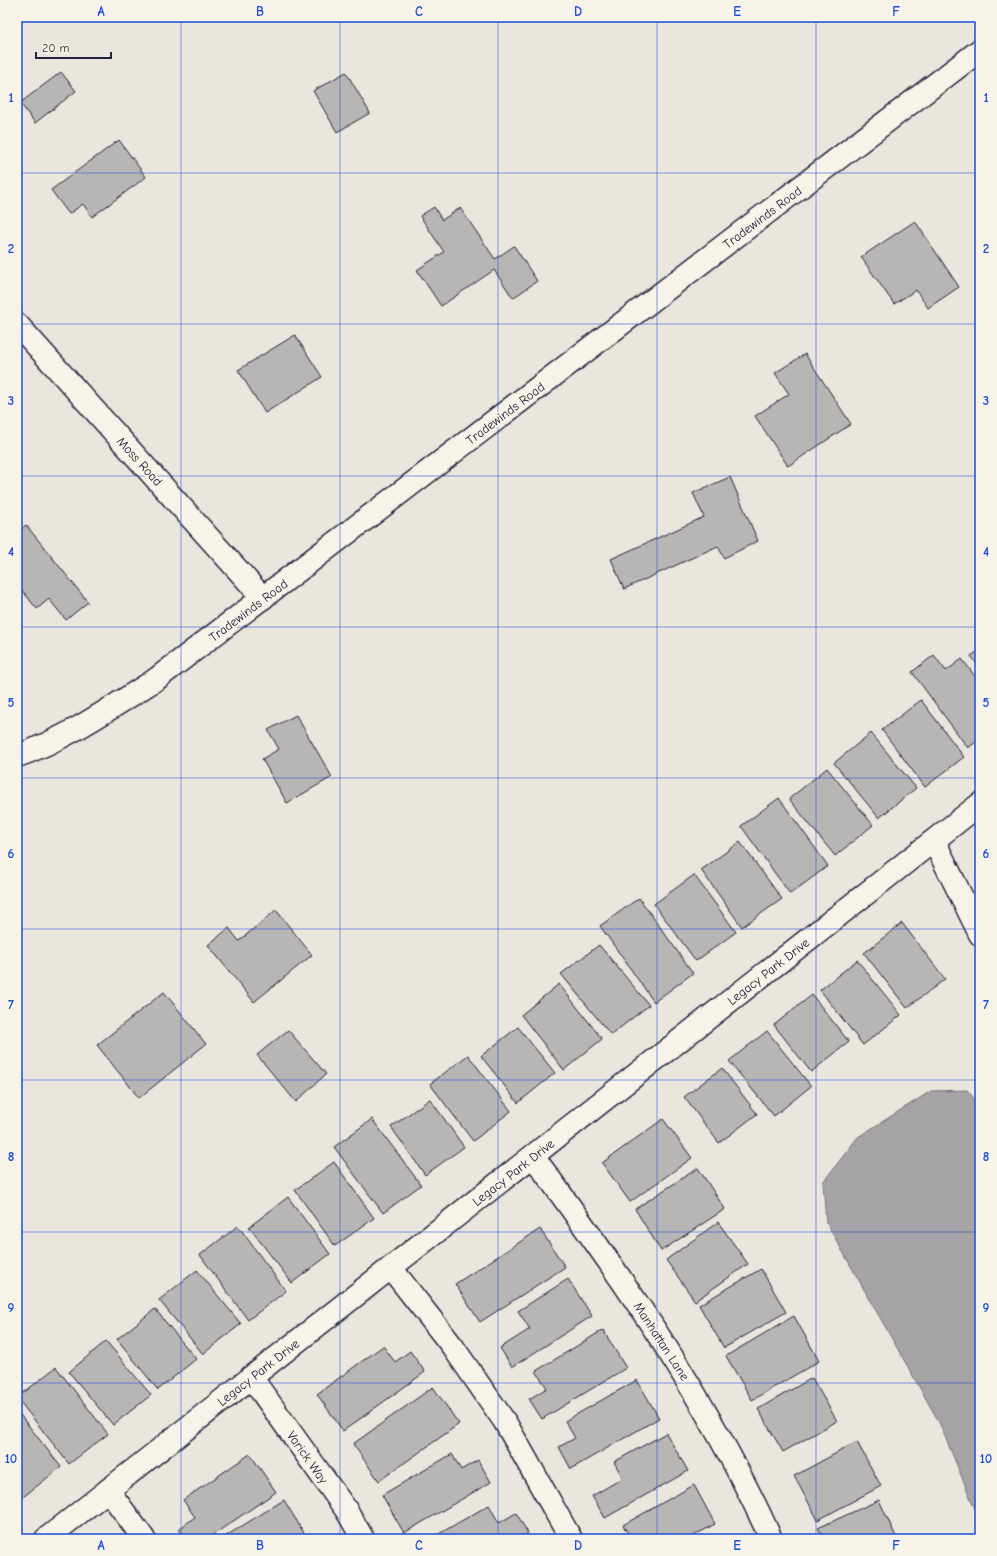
<svg xmlns="http://www.w3.org/2000/svg" width="997" height="1556" font-family="'Comic Neue',sans-serif">
<style>
.water{fill:#a6a3a6;stroke:#716f7b}
.building{fill:#b8b6b5;stroke:#22223b}
.lines{fill:none;stroke-linecap:round;stroke-linejoin:round}
.minor-casing{stroke:#22223b;stroke-width:25}
.minor{stroke:#f7f3e8;stroke-width:22}
.grid{fill:none;stroke:#1d4ed8;stroke-width:1;stroke-opacity:0.55}
.labels{text-anchor:middle;stroke-width:4;stroke-linejoin:round;paint-order:stroke}
.street-label{font-size:13px;fill:#22223b;stroke:#f7f3e8}
.neatline{fill:none;stroke:#1d4ed8;stroke-width:1.5}
.grid-label{font-size:13px;text-anchor:middle;font-weight:bold;fill:#1d4ed8}
</style>
<rect width="100%" height="100%" fill="#eae6de"/>
<filter id="ink" filterUnits="userSpaceOnUse"><feTurbulence type="fractalNoise" baseFrequency=".025" numOctaves="2"/><feDisplacementMap in="SourceGraphic" scale="8" xChannelSelector="R" yChannelSelector="G"/><feConvolveMatrix kernelMatrix="1 2 1 2 8 2 1 2 1" color-interpolation-filters="sRGB"/></filter>
<g filter="url(#ink)">
<!-- water -->
<path class="water" d="M967 1090 980 1106V1521L939 1422 826 1222 823 1182 858 1137 931 1091Z"/>
<!-- building -->
<g class="building">
<path d="M61 72 76 91 35 123 20 103Z"/>
<path d="M346 72 370 113 337 132 313 91Z"/>
<path d="M119 140 146 177 92 217 83 204 69 214 51 190Z"/>
<path d="M434 207 442 220 460 208 495 259 514 246 537 281 513 298 494 270 441 306 417 270 444 252 420 216Z"/>
<path d="M915 221 959 287 928 308 916 290 894 304 861 257Z"/>
<path d="M295 335 322 377 265 413 238 370Z"/>
<path d="M805 354 851 424 788 466 755 416 789 394 775 373Z"/>
<path d="M730 477 758 541 724 558 718 546 624 589 611 559 704 517 693 493Z"/>
<path d="M26 525 88 602 66 620 49 599 37 609 17 584V533Z"/>
<path d="M17 612 21 617 17 621Z"/>
<path d="M980 650V668L971 656Z"/>
<path d="M934 655 946 671 962 659 980 683V739L968 748 912 672Z"/>
<path d="M921 700 964 757 925 787 882 730Z"/>
<path d="M296 715 332 777 287 803 262 759 279 749 268 730Z"/>
<path d="M871 733 916 788 879 818 834 763Z"/>
<path d="M827 768 873 825 835 856 789 799Z"/>
<path d="M779 798 828 866 790 894 741 826Z"/>
<path d="M740 842 782 899 742 927 701 870Z"/>
<path d="M694 875 736 932 696 961 654 904Z"/>
<path d="M639 898 693 973 654 1002 600 926Z"/>
<path d="M276 910 312 955 254 1002 208 945 229 928 239 941Z"/>
<path d="M902 923 945 979 907 1008 864 953Z"/>
<path d="M599 945 649 1005 611 1035 561 974Z"/>
<path d="M857 960 901 1015 863 1045 820 990Z"/>
<path d="M559 984 602 1039 564 1070 521 1015Z"/>
<path d="M164 992 206 1044 139 1098 97 1045Z"/>
<path d="M812 995 849 1042 811 1072 774 1025Z"/>
<path d="M518 1027 555 1073 518 1103 481 1056Z"/>
<path d="M288 1030 326 1074 296 1102 257 1055Z"/>
<path d="M767 1031 811 1086 774 1116 729 1061Z"/>
<path d="M468 1055 511 1111 473 1141 430 1084Z"/>
<path d="M722 1068 757 1114 719 1143 684 1097Z"/>
<path d="M430 1099 464 1147 425 1175 391 1127Z"/>
<path d="M372 1119 421 1185 383 1213 334 1147Z"/>
<path d="M663 1119 692 1158 630 1202 602 1163Z"/>
<path d="M334 1162 374 1218 335 1246 295 1190Z"/>
<path d="M698 1168 725 1209 661 1251 635 1209Z"/>
<path d="M288 1197 330 1254 292 1283 249 1227Z"/>
<path d="M718 1222 748 1264 695 1301 666 1260Z"/>
<path d="M238 1226 286 1291 248 1320 200 1255Z"/>
<path d="M540 1229 565 1267 480 1322 455 1284Z"/>
<path d="M761 1269 786 1312 724 1348 699 1305Z"/>
<path d="M197 1270 241 1324 203 1354 159 1300Z"/>
<path d="M568 1279 592 1316 512 1367 500 1348 530 1329 518 1311Z"/>
<path d="M155 1309 196 1359 158 1390 117 1339Z"/>
<path d="M794 1316 819 1361 752 1400 726 1356Z"/>
<path d="M603 1330 626 1368 542 1419 529 1399 547 1388 536 1371Z"/>
<path d="M106 1341 151 1395 113 1425 69 1372Z"/>
<path d="M383 1346 395 1362 410 1351 425 1372 343 1431 317 1394Z"/>
<path d="M56 1367 108 1434 69 1464 17 1398Z"/>
<path d="M812 1378 837 1421 783 1452 758 1409Z"/>
<path d="M637 1380 659 1418 571 1469 559 1447 575 1438 565 1421Z"/>
<path d="M433 1387 459 1424 379 1481 353 1444Z"/>
<path d="M17 1411 61 1467 23 1497 17 1490Z"/>
<path d="M666 1433 688 1471 605 1518 592 1496 623 1478 614 1462Z"/>
<path d="M857 1442 881 1486 818 1520 794 1476Z"/>
<path d="M250 1454 276 1492 207 1539H186L179 1529 195 1517 183 1500Z"/>
<path d="M452 1454 461 1470 478 1460 491 1482 404 1533 382 1495Z"/>
<path d="M694 1485 715 1524 688 1539H631L623 1525Z"/>
<path d="M284 1500 307 1538 221 1539Z"/>
<path d="M879 1500 897 1539H824L818 1528Z"/>
<path d="M489 1505 499 1523 516 1513 528 1533 518 1539H430Z"/>
</g>
<g class="lines">
<!-- minor casing -->
<g class="minor-casing">
<g id="minor">
<path d="M17 324 263 598"/>
<path d="M17 756C66 739 111 708 155 680L980 50"/>
<path d="M934 841 980 934"/>
<path d="M533 1156C622 1277 709 1401 771 1539"/>
<path d="M391 1268 453 1347 505 1422 571 1539"/>
<path d="M251 1377 347 1511 363 1539"/>
<path d="M108 1490 144 1539"/>
<path d="M46 1539 980 804"/>
</g>
</g>
<!-- minor -->
<use href="#minor" class="minor"/>
</g>
</g>
<!-- grid -->
<path class="grid" d="M181 17V1539M340 17V1539M498 17V1539M657 17V1539M816 17V1539M17 173H980M17 324H980M17 476H980M17 627H980M17 778H980M17 929H980M17 1080H980M17 1232H980M17 1383H980"/>
<g class="labels">
<!-- street labels -->
<g class="street-label">
<text transform="translate(762 217) rotate(-37)" y="5">Tradewinds Road</text>
<text transform="translate(505 413) rotate(-37)" y="5">Tradewinds Road</text>
<text transform="translate(140 461) rotate(48)" y="5">Moss Road</text>
<text transform="translate(248 610) rotate(-37)" y="5">Tradewinds Road</text>
<text transform="translate(768 971) rotate(-38)" y="5">Legacy Park Drive</text>
<text transform="translate(513 1172) rotate(-38)" y="5">Legacy Park Drive</text>
<text transform="translate(662 1341) rotate(57)" y="5">Manhattan Lane</text>
<text transform="translate(258 1372) rotate(-38)" y="5">Legacy Park Drive</text>
<text transform="translate(308 1457) rotate(55)" y="5">Varick Way</text>
</g>
</g>
<!-- margin -->
<rect width="997" height="1556" fill="none" stroke="#f7f3e8" stroke-width="44"/>
<!-- scale -->
<path d="M36 52v6h75v-6" fill="none" stroke="#22223b" stroke-width="2"/>
<text x="42" y="52" font-size="12" fill="#22223b" stroke="#f7f3e8" stroke-width="3" paint-order="stroke">20 m</text>
<rect x="22" y="22" width="953" height="1512" class="neatline"/>
<g class="grid-label">
<text x="101" y="16">A</text>
<text x="260" y="16">B</text>
<text x="419" y="16">C</text>
<text x="578" y="16">D</text>
<text x="737" y="16">E</text>
<text x="896" y="16">F</text>
<text x="11" y="102">1</text>
<text x="986" y="102">1</text>
<text x="11" y="253">2</text>
<text x="986" y="253">2</text>
<text x="11" y="405">3</text>
<text x="986" y="405">3</text>
<text x="11" y="556">4</text>
<text x="986" y="556">4</text>
<text x="11" y="707">5</text>
<text x="986" y="707">5</text>
<text x="11" y="858">6</text>
<text x="986" y="858">6</text>
<text x="11" y="1009">7</text>
<text x="986" y="1009">7</text>
<text x="11" y="1161">8</text>
<text x="986" y="1161">8</text>
<text x="11" y="1312">9</text>
<text x="986" y="1312">9</text>
<text x="11" y="1463">10</text>
<text x="986" y="1463">10</text>
<text x="101" y="1550">A</text>
<text x="260" y="1550">B</text>
<text x="419" y="1550">C</text>
<text x="578" y="1550">D</text>
<text x="737" y="1550">E</text>
<text x="896" y="1550">F</text>
</g>
</svg>
